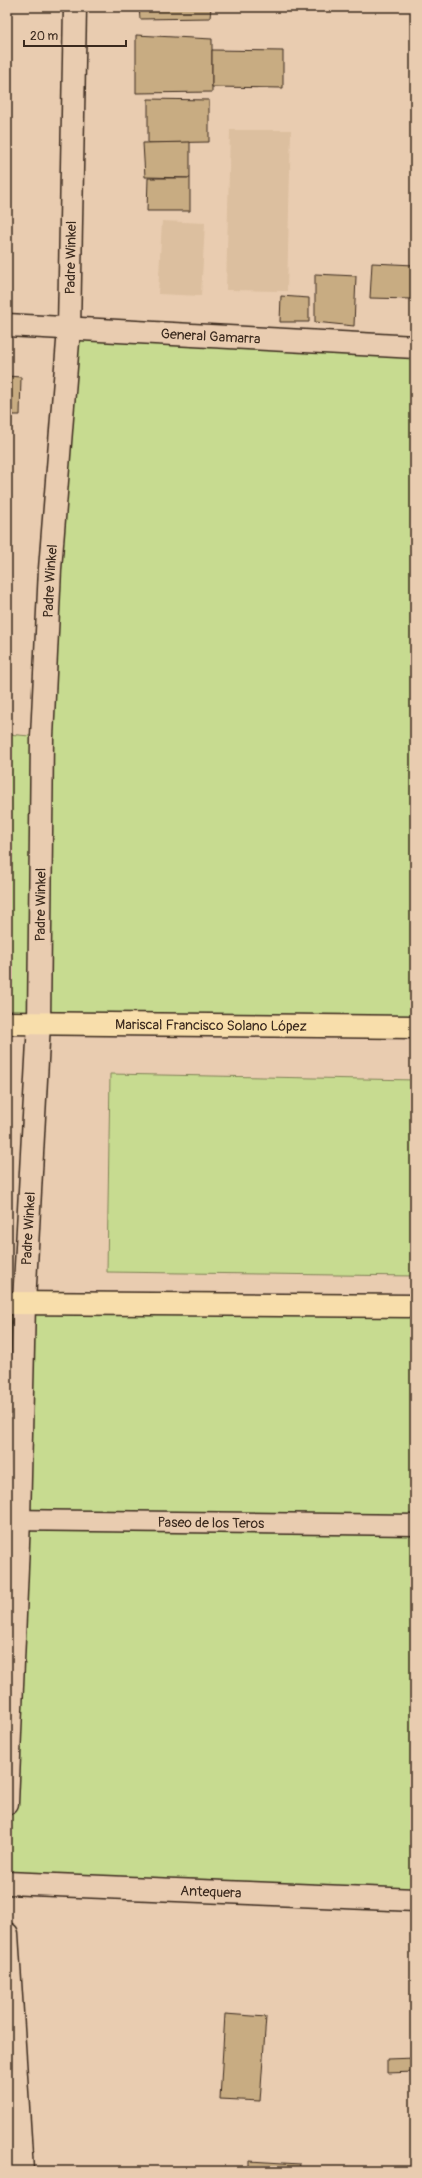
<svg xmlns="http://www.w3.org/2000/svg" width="422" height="2178" font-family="Pangolin,sans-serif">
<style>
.built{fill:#dcbf9f}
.green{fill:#c7db90;stroke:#818257}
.building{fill:#c8ac82;stroke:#3b2a1e}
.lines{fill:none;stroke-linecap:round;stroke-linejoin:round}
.pedestrian-casing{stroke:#3b2a1e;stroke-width:23}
.minor-casing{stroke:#3b2a1e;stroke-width:25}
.primary-casing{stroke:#3b2a1e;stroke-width:25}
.pedestrian{stroke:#e9ccb0;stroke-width:20}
.minor{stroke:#e9ccb0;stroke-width:22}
.primary{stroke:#f8deab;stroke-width:22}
.labels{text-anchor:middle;stroke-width:3;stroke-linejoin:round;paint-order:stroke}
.street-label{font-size:14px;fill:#3b2a1e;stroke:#e9ccb0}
</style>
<rect width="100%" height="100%" fill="#e9ccb0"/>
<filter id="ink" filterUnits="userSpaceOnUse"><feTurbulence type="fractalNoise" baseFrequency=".025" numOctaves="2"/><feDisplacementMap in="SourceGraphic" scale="8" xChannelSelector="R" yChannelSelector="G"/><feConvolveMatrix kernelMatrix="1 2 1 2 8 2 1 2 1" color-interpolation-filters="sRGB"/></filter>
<g filter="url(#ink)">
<!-- built -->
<g class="built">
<path d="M230 130H291L287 291 226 290Z"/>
<path d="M162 221 205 223 201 296 158 294Z"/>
</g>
<!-- green -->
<g class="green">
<path d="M69 329 415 345V1027L7 1023V734L41 737Z"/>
<path d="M110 1074 415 1080V1276L107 1272Z"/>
<path d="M7 1303 415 1306V1900L7 1883Z"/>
</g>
<!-- building -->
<g class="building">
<path d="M139 7H211L210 18 140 19Z"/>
<path d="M136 35 212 39V92L136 93Z"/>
<path d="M212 50 283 51V88L212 87Z"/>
<path d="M148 99 209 100V142L148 143Z"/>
<path d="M190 142V178L145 177 143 143Z"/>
<path d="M148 178H190V211H147Z"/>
<path d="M372 263 414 265 412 299 370 298Z"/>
<path d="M315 274 356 276 354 326 315 322Z"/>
<path d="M281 296 309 298V322H280Z"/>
<path d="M7 376 21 377 20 415H7Z"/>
<path d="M225 2014 266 2017 260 2101 220 2099Z"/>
<path d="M415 2058V2072L387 2073V2059Z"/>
<path d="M249 2161 300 2164 299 2171H249Z"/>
</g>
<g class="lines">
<!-- pedestrian casing -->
<g class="pedestrian-casing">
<g id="pedestrian">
<path id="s1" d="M7 1520 415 1525"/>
</g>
</g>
<!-- minor casing -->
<g class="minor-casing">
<g id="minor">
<path id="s2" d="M7 325 415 347"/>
<path id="s3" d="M7 1803 19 1520 24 1303 39 1023 42 737 50 569 69 329 75 7"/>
<path id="s4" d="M7 1883 415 1900"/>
<path d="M7 1934 22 2171"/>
</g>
</g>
<!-- primary casing -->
<g class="primary-casing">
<g id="primary">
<path id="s5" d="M7 1023 415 1027"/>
<path d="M7 1303 415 1306"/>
</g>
</g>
<!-- pedestrian -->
<use href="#pedestrian" class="pedestrian"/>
<!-- minor -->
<use href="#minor" class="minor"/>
<!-- primary -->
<use href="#primary" class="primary"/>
</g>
</g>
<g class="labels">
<!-- street labels -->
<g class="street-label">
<text dy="5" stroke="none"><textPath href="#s3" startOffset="1547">Padre Winkel</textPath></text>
<text dy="5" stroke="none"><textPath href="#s2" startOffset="204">General Gamarra</textPath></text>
<text dy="5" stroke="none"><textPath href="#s3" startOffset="1223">Padre Winkel</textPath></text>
<text dy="5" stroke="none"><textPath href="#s3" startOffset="899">Padre Winkel</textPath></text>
<text dy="5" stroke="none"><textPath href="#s5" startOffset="204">Mariscal Francisco Solano López</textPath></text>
<text dy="5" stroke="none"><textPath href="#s3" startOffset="575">Padre Winkel</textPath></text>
<text dy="5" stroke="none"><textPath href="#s1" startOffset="204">Paseo de los Teros</textPath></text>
<text dy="5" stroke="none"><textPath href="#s4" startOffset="204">Antequera</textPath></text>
</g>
</g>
<!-- margin -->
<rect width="422" height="2178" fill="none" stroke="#e9ccb0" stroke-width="24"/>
<rect x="12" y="12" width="398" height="2154" fill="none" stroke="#3b2a1e" stroke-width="1.5" filter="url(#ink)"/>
<!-- scale -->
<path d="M24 40v6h102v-6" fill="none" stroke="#3b2a1e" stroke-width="2"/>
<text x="30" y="40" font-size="12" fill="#3b2a1e" stroke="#e9ccb0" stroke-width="3" paint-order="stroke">20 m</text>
</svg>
